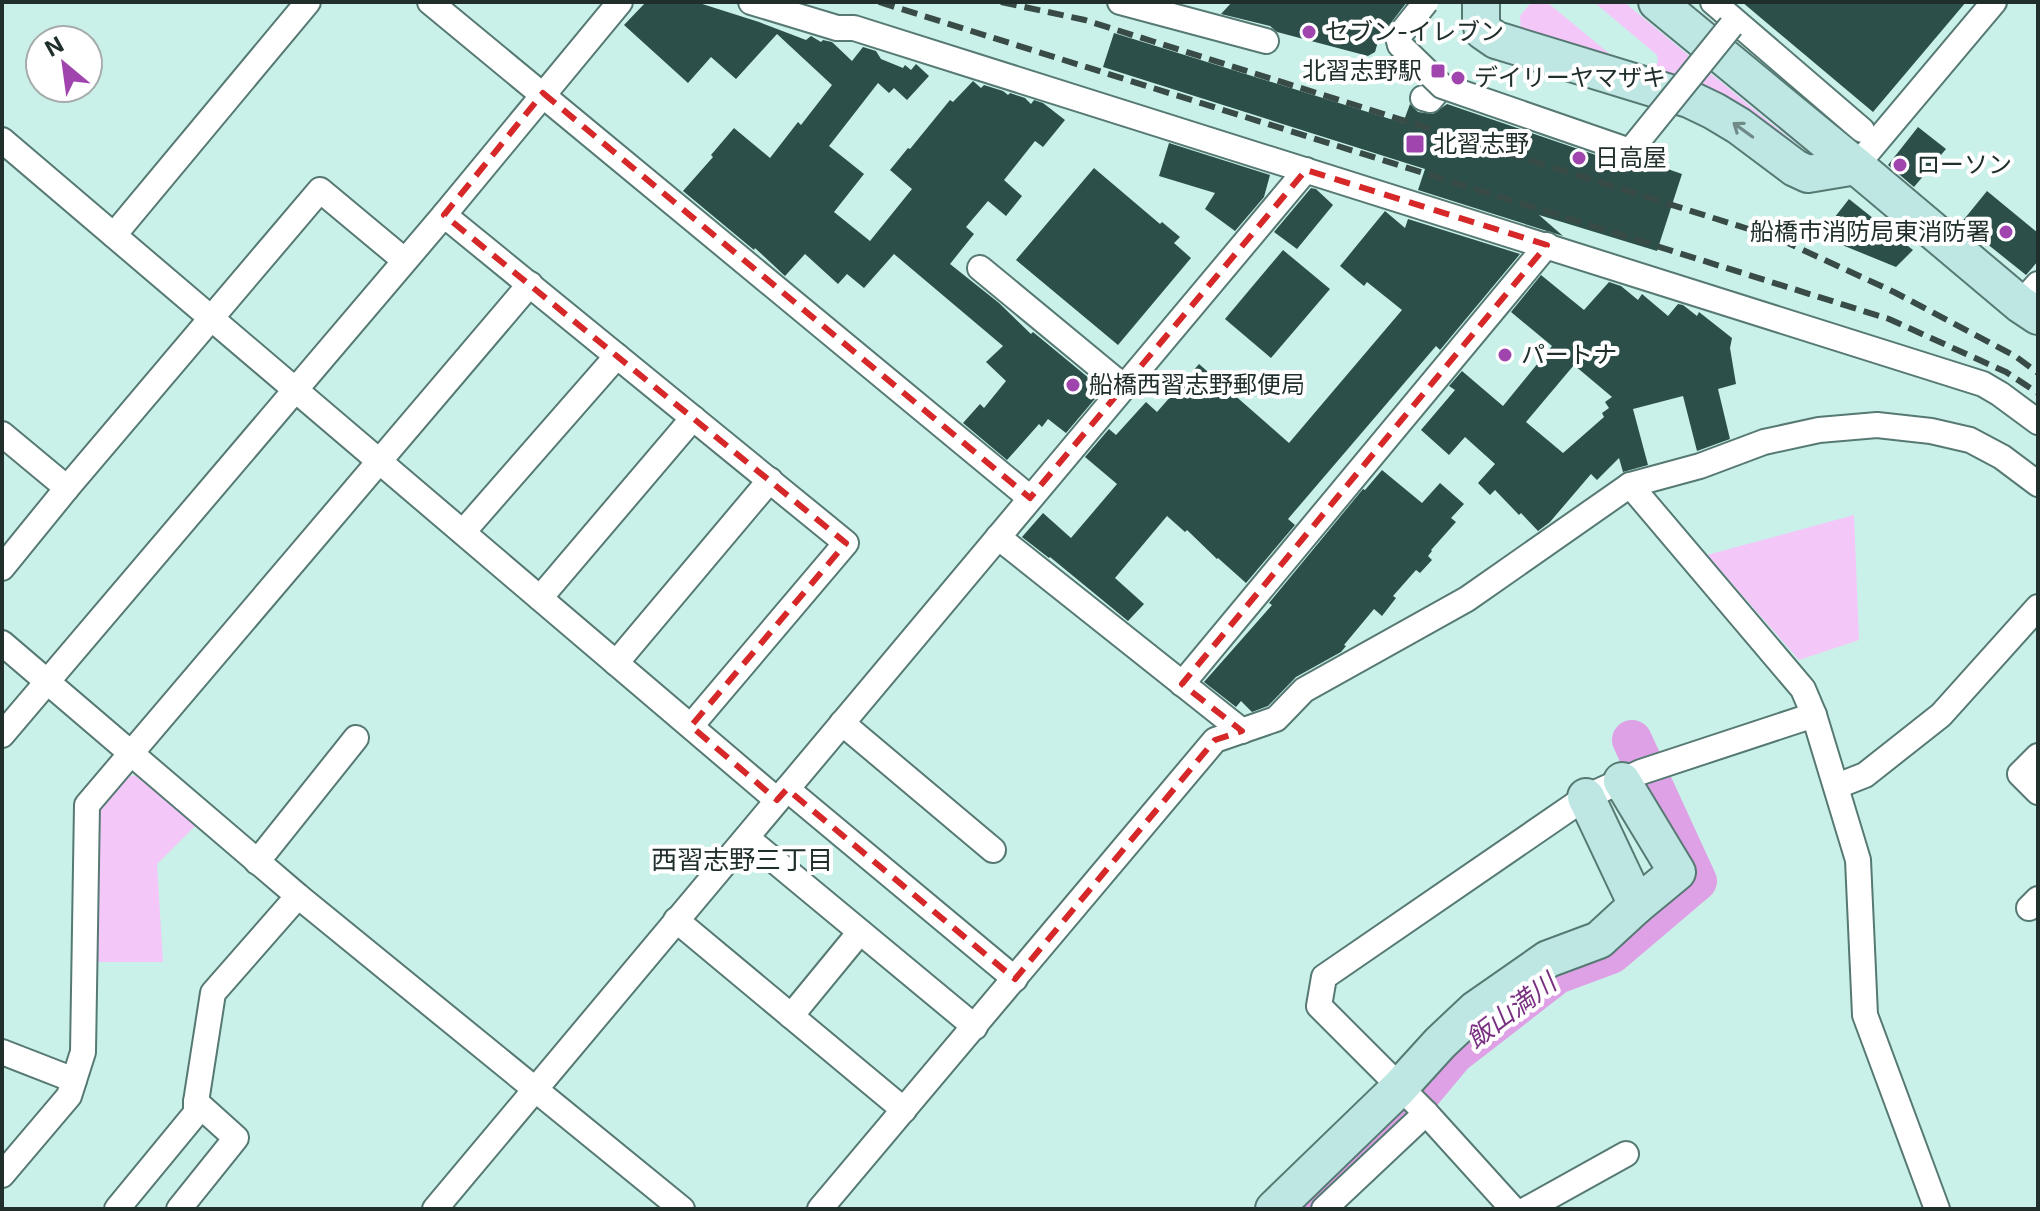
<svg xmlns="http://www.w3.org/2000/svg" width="2040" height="1211" font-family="Inter,'Noto Sans JP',sans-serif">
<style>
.green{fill:#f4c7f9}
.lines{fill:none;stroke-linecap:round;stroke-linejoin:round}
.river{stroke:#dea1e5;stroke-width:40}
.building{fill:#2d4f4a;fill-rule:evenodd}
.street-casing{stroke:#567973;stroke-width:28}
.secondary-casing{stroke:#567973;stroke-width:40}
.street{stroke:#fff;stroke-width:24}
.secondary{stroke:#bee6e2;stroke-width:36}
.rail{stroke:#394b47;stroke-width:6;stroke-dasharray:16 8;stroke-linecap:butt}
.street-bridge-casing{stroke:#567973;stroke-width:28;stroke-linecap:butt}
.street-bridge{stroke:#fff;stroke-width:24}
.oneway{stroke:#6f8a87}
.marked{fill:none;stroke:#d62828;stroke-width:6;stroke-dasharray:16 10;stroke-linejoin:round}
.poi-dot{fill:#a145ae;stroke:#fff;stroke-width:3}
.labels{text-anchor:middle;stroke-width:8;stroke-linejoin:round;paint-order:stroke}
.poi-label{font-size:24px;fill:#202f2c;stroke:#fff;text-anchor:start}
.neighbourhood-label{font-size:26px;fill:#202f2c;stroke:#fff}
.water-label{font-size:26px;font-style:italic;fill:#793182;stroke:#fff}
</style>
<rect width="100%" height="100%" fill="#caf1e9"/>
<!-- green -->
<g class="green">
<path d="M1536 2 1548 3 1617 60 1521 30 1520 16 1529 5Z"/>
<path d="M1594 2H1624L1796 144 1790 151 1651 71 1658 62 1657 55Z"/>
<path d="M1854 515 1859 640 1799 660 1707 555Z"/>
<path d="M140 775 197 824 157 864 163 962H92L96 810 123 777Z"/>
</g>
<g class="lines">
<!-- river -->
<path class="river" d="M1303 1209 1408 1109 1454 1054 1557 974 1611 954 1697 881 1632 740"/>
</g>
<!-- building -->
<g class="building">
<path d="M646 2H696L759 22 806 40 811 36 821 42 823 40 832 42 852 61 863 47 876 51 881 59 903 68 905 65 911 70 916 64 929 76 907 100 894 88 889 93 878 83 829 146 864 174 834 212 870 241 912 189 890 170 908 148 910 149 950 100 953 102 973 81 981 88 984 85 1003 91 1008 95 1010 93 1025 98 1031 104 1034 100 1043 103 1065 120 1043 147 1035 141 1004 180 1022 196 1006 216 988 201 966 227 974 234 950 264 999 303 1031 334 1033 332 1090 379 1087 383 1099 394 1066 433 1048 419 1042 427 1039 424 1007 460 963 423 980 404 984 408 1006 381 986 362 1003 346 894 254 864 288 847 274 838 284 805 254 785 276 755 248 754 250 683 191 713 157 711 155 734 128 770 158 798 122 801 125 832 85 777 34 736 79 711 57 688 83 624 25Z"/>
<path d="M1232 2H1407L1384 32 1381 31 1375 52 1368 56 1277 32 1270 26 1221 14Z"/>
<path d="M1742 2H1966L1873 112Z"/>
<path d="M1114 33 1403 123 1410 104 1418 112 1433 114 1447 104 1625 165 1633 166 1642 160 1682 174 1657 251 1539 215 1563 236 1418 190 1425 169 1103 67Z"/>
<path d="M1918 127 1946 149 1914 187 1888 165Z"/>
<path d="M1169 143 1270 175 1264 197 1235 231 1205 209 1215 193 1159 176Z"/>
<path d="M1094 168 1160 224 1162 222 1180 237 1174 243 1191 258 1118 345 1016 260Z"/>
<path d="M1311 188 1316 189 1333 205 1297 249 1274 232Z"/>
<path d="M1987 191 2038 233V261L2026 275 1961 223Z"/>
<path d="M1849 199 1913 250 1896 267 1820 236Z"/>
<path d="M1385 211 1405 228 1408 219 1520 254 1440 350 1436 346 1288 519 1295 525 1246 583 1218 558 1217 559 1187 530 1185 532 1167 516 1115 578 1144 604 1128 621 1050 557 1049 558 1022 537 1043 513 1071 538 1117 484 1085 457 1109 429 1116 435 1146 402 1157 412 1199 364 1289 443 1402 310 1367 282 1364 286 1340 266Z"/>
<path d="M1283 250 1330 289 1271 358 1225 319Z"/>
<path d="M1541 275 1584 310 1609 282 1621 286 1638 300 1642 294 1668 316 1678 304 1683 305 1697 316 1699 312 1732 338 1730 348 1736 384 1718 389 1730 439 1697 451 1683 396 1633 409 1648 465 1623 472 1619 458 1597 480 1591 474 1550 522 1538 531 1521 513 1519 515 1495 490 1490 495 1478 483 1495 464 1465 437 1449 455 1421 430 1455 390 1449 386 1462 371 1503 406 1552 346 1511 312ZM1574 365 1612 397 1605 402 1609 408 1602 413 1604 417 1563 453 1526 422Z"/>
<path d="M1382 470 1422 503 1440 483 1464 504 1451 518 1456 522 1431 550 1432 551 1428 556 1432 560 1420 573 1416 570 1393 596 1396 598 1382 616 1374 609 1344 645 1346 646 1341 652 1296 677 1268 706 1252 712 1241 701 1236 707 1204 682 1272 605 1269 603 1363 489 1365 490Z"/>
</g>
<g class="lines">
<!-- street casing -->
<g class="street-casing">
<g id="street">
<path d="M430 2 1030 498"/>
<path d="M751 2 837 28H854L1983 384 2000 394 2038 422"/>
<path d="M1120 2 1266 41"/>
<path d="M1713 2 1862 130"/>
<path d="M1423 98 1430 100 1442 86"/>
<path d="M2 140 777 800"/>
<path d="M1856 166 1994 2"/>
<path d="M444 215 846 543 691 726"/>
<path d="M114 235 308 2"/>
<path d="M980 268 1124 387"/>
<path d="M2020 304 2038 284"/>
<path d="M2 434 67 488"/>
<path d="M1630 485 1803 689 1814 715 1858 860 1865 1015 1937 1209"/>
<path d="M463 532 617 356"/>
<path d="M998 537 1242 731"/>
<path d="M2 568 67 488 320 190 404 260"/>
<path d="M540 598 693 418"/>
<path d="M2 643 298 896 682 1209"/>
<path d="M616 663 770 480"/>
<path d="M1182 684 1547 245"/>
<path d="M842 723 993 850"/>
<path d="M2 735 444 215 620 2"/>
<path d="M2038 756 2020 774 2038 792"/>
<path d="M1837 786 1865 775 1941 715 2038 607"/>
<path d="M787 789 1015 979"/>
<path d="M747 838 975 1027"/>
<path d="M257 862 356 738"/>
<path d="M2029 908 2038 899"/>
<path d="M676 920 904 1110"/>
<path d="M791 1016 860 932"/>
<path d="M2 1052 74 1080"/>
<path d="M2 1175 69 1096 83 1052 87 805 530 284"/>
<path d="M117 1209 196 1113V1102L213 993 298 896"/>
<path d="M179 1209 236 1138 196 1102"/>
<path d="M435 1209 1306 170"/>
<path d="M820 1209 1215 740 1276 719 1304 690 1467 599 1630 485 1700 466 1764 442 1819 430 1877 425 1931 431 1970 440 2002 457 2038 484"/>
<path d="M1324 1209 1426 1113"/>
<path d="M1513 1209 1426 1113 1319 1006 1324 977 1586 797 1641 772 1814 715"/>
<path d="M1527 1209 1626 1154"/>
</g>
</g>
<!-- secondary casing -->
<g class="secondary-casing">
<g id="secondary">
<path d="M1481 2V22L1483 31 1496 40 1689 99 1714 111 1739 126 1795 168 1808 174 1856 166"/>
<path d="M1657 2 1868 176 2020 304 2038 316"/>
<path d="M1622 781 1677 872 1637 905"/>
<path d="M1274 1209 1399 1088 1440 1043 1475 1010 1548 959 1599 940 1637 905 1586 797"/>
</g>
</g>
<!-- street -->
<use href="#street" class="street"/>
<!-- secondary -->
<use href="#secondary" class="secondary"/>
<!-- rail -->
<g class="rail">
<path d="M879 2 1889 319 2006 372 2038 393"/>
<path d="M1001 2 1085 20 1777 238 1894 292 2015 356 2038 373"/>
</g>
<!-- street-bridge casing -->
<g class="street-bridge-casing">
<path id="street-bridge" d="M1426 2 1398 37 1400 45 1442 86 1630 151 1731 26"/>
</g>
<!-- street-bridge -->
<use href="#street-bridge" class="street-bridge"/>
</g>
<!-- one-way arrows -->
<defs><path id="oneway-shaft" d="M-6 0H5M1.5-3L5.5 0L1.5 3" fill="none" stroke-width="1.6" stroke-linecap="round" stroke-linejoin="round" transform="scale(2)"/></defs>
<use class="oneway" href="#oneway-shaft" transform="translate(1743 130) rotate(-144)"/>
<!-- marked area -->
<path class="marked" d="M543 93 1030 498 1306 170 1547 245 1182 684 1242 731 1215 740 1015 979 787 789 777 800 691 726 846 543 444 215Z"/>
<!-- markers -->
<g class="poi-dot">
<circle cx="1309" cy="32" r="8"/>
<rect x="1430" y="63" width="16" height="16" rx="4"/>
<circle cx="1458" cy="78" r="8"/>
<rect x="1405" y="134" width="20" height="20" rx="4"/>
<circle cx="1579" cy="158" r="8"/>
<circle cx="1900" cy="165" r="8"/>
<circle cx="2006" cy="232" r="8"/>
<circle cx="1505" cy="355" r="8"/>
<circle cx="1073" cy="385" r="8"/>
</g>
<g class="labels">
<!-- poi labels -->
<g class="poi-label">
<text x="1325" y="40">セブン-イレブン</text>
<text x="1422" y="79" text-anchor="end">北習志野駅</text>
<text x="1474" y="86">デイリーヤマザキ</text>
<text x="1433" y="152">北習志野</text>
<text x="1595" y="166">日高屋</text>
<text x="1916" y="173">ローソン</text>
<text x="1990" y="240" text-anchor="end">船橋市消防局東消防署</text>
<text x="1521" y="363">パートナ</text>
<text x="1089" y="393">船橋西習志野郵便局</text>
</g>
<!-- neighbourhood labels -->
<g class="neighbourhood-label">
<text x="742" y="869">西習志野三丁目</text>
</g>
<!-- water labels -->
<g class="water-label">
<text transform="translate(1511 1011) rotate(-37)" y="9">飯山満川</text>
</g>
</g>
<!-- border -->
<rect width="2040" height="1211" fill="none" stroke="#202f2c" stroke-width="8"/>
<!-- north arrow -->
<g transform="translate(64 64) rotate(331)"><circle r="38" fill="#ffffff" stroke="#a6acab" stroke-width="2"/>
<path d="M0-6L14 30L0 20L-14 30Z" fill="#a145ae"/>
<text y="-12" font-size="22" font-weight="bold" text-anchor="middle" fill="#202f2c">N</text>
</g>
</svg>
